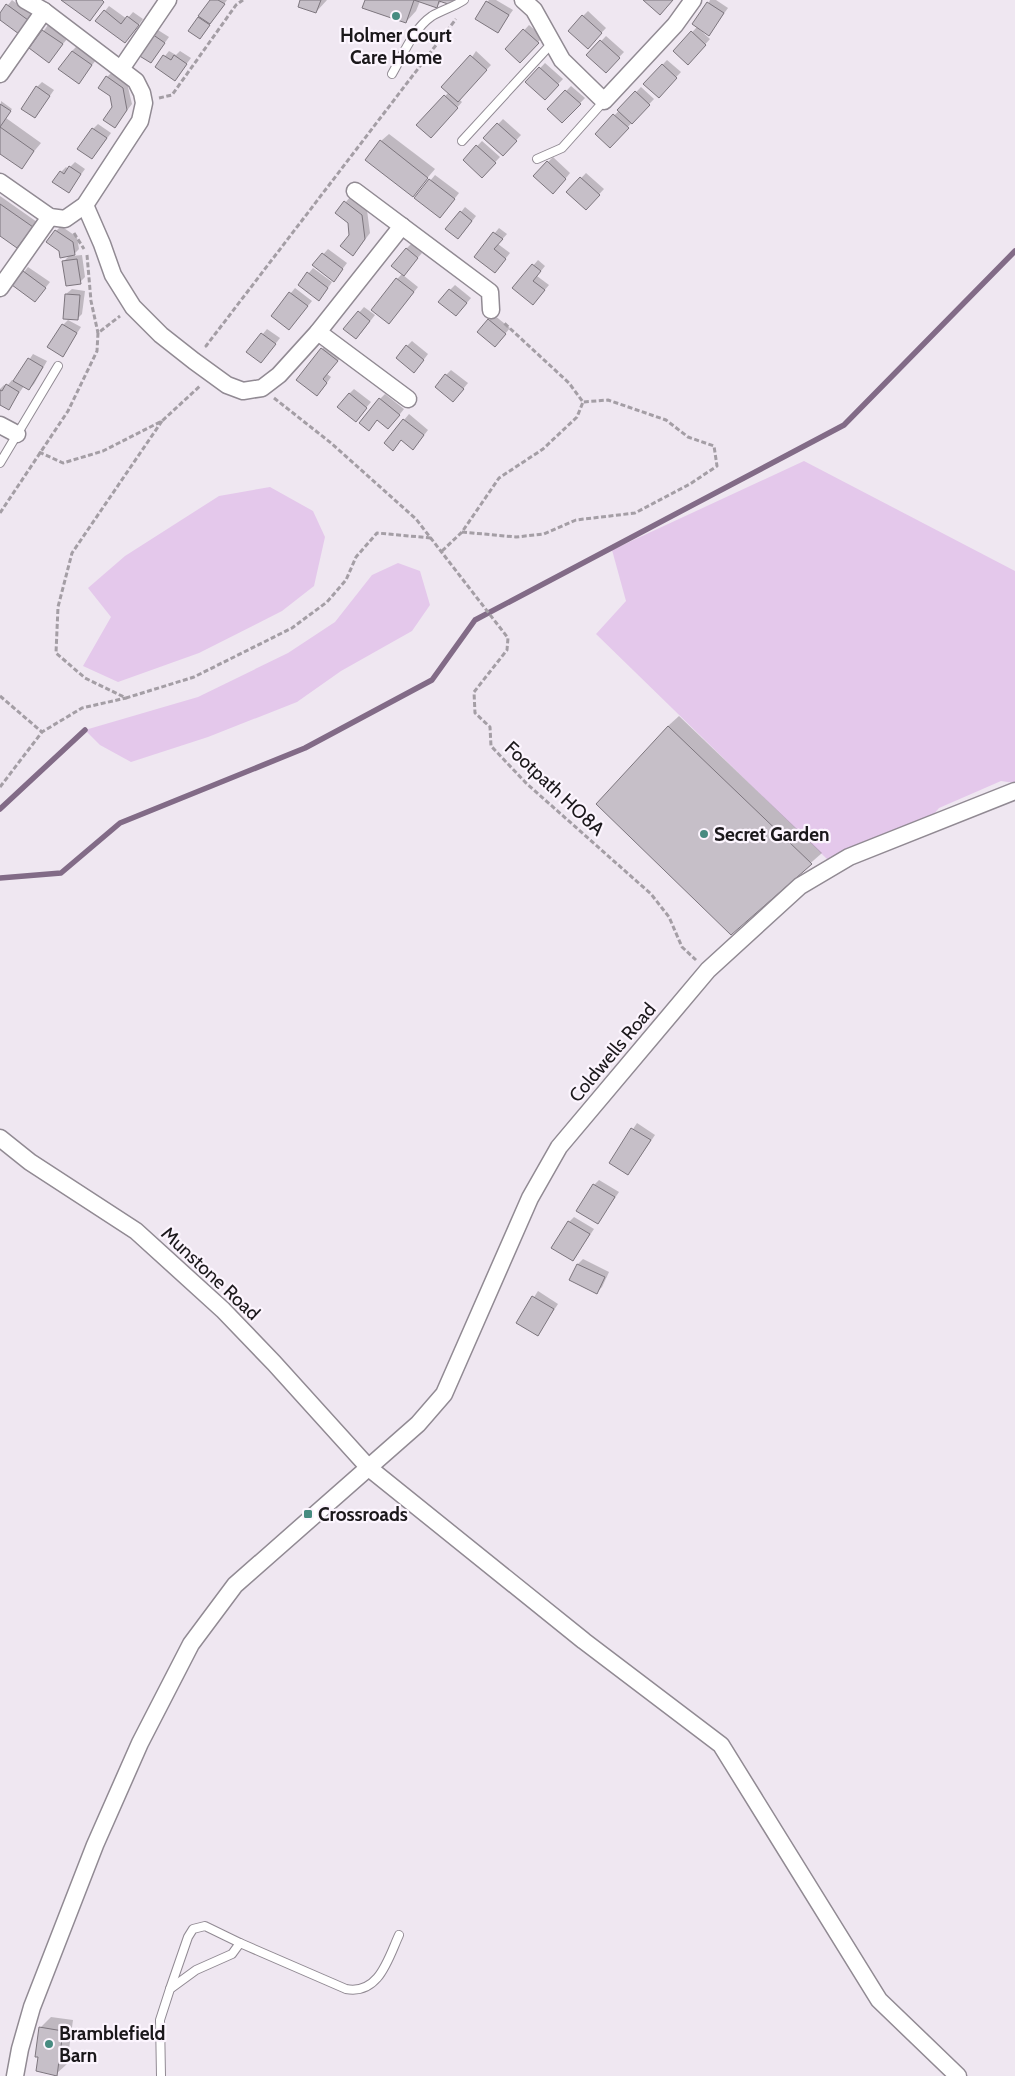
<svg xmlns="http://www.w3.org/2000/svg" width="1015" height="2076" font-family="Cabin,sans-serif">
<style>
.green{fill:#e4c8eb}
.shadow{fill:#0003}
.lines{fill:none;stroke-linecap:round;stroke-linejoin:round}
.stream{stroke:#826b87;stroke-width:5.5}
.building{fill:#c6bfc8;stroke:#7d767e}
.service-casing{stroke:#918a93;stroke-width:10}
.minor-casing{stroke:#918a93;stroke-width:19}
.path{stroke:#a49ea5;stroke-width:3;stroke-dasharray:5 2.5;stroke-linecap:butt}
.service{stroke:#fff;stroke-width:8}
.minor{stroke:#fff;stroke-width:16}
.poi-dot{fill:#478b81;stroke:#fcf5fe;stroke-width:2}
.labels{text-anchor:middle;stroke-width:4.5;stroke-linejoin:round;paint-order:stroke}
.poi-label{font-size:19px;font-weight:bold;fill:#1b181b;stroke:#fcf5fe;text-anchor:start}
.street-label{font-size:19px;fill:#1b181b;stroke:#fcf5fe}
</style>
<rect width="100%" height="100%" fill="#efe7f1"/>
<!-- green -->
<g class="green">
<path d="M804 461 1015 571V783L1001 781 939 808 928 821 828 860 596 634 626 601 612 550Z"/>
<path d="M270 487 313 511 325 537 314 586 282 611 199 653 118 682 83 666 111 617 88 588 125 556 219 496Z"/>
<path d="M398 563 420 571 430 605 412 631 341 671 297 702 208 737 131 762 100 745 85 730 198 697 288 653 335 622 372 575Z"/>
</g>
<!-- shadow -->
<g class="shadow">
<path d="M12 0 32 15 24 27 0 19V15Z"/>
<path d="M211 0H227L202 35 190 30Z"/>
<path d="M301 0H327L316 12Z"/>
<path d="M366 0H458L453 4 442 1 436 7 420 1 416 11 406 22Z"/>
<path d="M489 0H496L513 10 498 31 487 2Z"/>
<path d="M710 0H716L728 8 709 34 699 29 710 39 693 58 674 51 698 26Z"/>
<path d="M109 6 127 19 133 12 143 19 130 37 105 11Z"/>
<path d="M588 11 606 28 588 47 583 16Z"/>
<path d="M48 25 67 39 49 61 31 48Z"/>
<path d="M529 25 543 37 520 61 507 49Z"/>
<path d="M158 30 169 37 151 62 153 35Z"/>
<path d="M606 36 624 52 606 71 588 55Z"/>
<path d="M77 46 96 60 79 82 72 51Z"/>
<path d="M169 51 176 55 180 51 191 58 179 74 157 66Z"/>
<path d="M476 51 491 65 459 99 462 102 436 132 418 125 449 92Z"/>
<path d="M667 60 681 72 663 91 645 83Z"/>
<path d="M545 63 563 79 545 98 527 82Z"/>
<path d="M112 72 127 83 132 104 115 126 114 108 107 77Z"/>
<path d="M42 82 54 90 35 117 37 87Z"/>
<path d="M571 86 585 98 562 122 549 109Z"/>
<path d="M641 87 654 99 610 146 597 134Z"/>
<path d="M1 101 12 109 6 118 41 143 21 167 0 153Z"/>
<path d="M503 119 521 135 508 149 485 138Z"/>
<path d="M98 124 111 133 96 153 93 129Z"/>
<path d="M389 134 435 169 412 196 381 141Z"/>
<path d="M482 141 500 157 487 171 464 160Z"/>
<path d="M553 157 570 173 558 188 548 162Z"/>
<path d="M75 162 85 169 68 192 61 172 66 167 68 169Z"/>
<path d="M586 173 604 189 591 203 568 192Z"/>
<path d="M435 175 459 193 445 211 416 198Z"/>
<path d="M0 196 37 222 17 247 0 234Z"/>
<path d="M350 197 367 210 370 233 358 249 350 235 349 222 337 213Z"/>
<path d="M465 207 476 216 463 233 461 212Z"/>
<path d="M61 226 77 237 79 249 72 256 82 255 85 277 80 282 63 262 71 254 56 231Z"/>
<path d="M499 228 507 234 498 244 510 253 499 267 475 257Z"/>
<path d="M411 244 422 253 403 275 418 287 394 317 397 279 402 274 406 249Z"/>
<path d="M328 249 347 263 338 275 314 265Z"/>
<path d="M538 260 545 266 537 276 549 285 538 298 514 288Z"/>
<path d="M28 267 50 282 35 301 24 272Z"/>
<path d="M313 268 332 282 324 294 299 285Z"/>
<path d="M455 285 471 298 461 310 450 290Z"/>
<path d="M295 288 312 301 289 329 272 316Z"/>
<path d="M72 289 85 291 82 314 77 319 66 294Z"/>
<path d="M364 307 375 315 361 333 345 329Z"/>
<path d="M494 315 510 328 500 340 489 320Z"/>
<path d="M68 320 81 327 63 355V325Z"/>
<path d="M267 329 280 338 266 356 248 352Z"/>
<path d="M412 341 428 354 419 366 407 346Z"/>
<path d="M327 344 342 356 327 374 331 377 322 390V349Z"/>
<path d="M33 354 47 361 34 384 29 389 24 386 8 409 0 404V389L4 385 7 386 12 380 15 381Z"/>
<path d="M451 370 468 383 458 395 446 375Z"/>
<path d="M354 389 371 402 360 415 349 394Z"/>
<path d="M385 394 404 409 393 423 380 399Z"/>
<path d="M409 414 428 430 418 443 402 439 393 449 385 443Z"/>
<path d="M679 716 822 853 731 933 668 726Z"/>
<path d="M637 1123 655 1135 628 1174 611 1163Z"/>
<path d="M599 1180 619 1192 598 1222 594 1185Z"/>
<path d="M574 1217 594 1229 573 1260 569 1222Z"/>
<path d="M583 1259 609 1272 602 1287 597 1292 570 1279 578 1264Z"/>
<path d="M538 1291 558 1304 538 1334 518 1322Z"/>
<path d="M51 2017 73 2020 67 2064 56 2074 40 2028Z"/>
</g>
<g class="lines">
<!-- stream -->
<g class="stream">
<path d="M0 809 85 730"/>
<path d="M0 878 61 873 120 823 305 748 432 680 475 620 844 425 1015 251"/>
</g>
</g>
<!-- building -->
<g class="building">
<path d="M61 0H102L104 2 90 21Z"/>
<path d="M210 0H218L225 4 210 24 198 16Z"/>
<path d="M300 0H321L316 13 298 7Z"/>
<path d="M365 0H456L454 6 439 1 437 8 414 0 406 23 362 8Z"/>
<path d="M643 0H673L660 15Z"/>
<path d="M486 1 509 15 498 33 475 19Z"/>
<path d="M707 2 724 13 709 36 692 24Z"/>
<path d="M6 4 28 20 19 34 0 20V13Z"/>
<path d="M104 10 121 24 127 16 139 25 125 43 95 21Z"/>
<path d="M582 15 602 33 588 49 568 31Z"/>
<path d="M198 17 210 25 200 39 188 31Z"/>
<path d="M523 29 539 43 520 63 505 49Z"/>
<path d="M42 30 63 44 49 63 29 48Z"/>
<path d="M691 31 706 45 688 65 673 51Z"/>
<path d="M152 34 165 43 151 63 138 55Z"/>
<path d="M600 40 620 58 606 73 586 55Z"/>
<path d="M72 51 92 65 79 84 58 69Z"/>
<path d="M163 55 171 60 174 55 187 64 175 81 155 67Z"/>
<path d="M470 55 487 70 458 102 441 87Z"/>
<path d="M662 64 677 78 659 98 643 84Z"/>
<path d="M539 67 559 85 545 100 525 82Z"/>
<path d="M106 76 123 88 127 110 115 128 103 120 112 107 110 96 98 88Z"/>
<path d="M36 86 50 96 35 118 21 109Z"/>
<path d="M565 90 581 104 562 123 547 109Z"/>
<path d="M635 91 650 105 632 124 617 110Z"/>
<path d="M444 95 458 108 431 138 416 125Z"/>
<path d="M0 104 11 111 0 127Z"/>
<path d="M613 114 629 128 610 148 595 134Z"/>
<path d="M497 123 517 141 503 156 483 138Z"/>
<path d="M0 127 34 151 22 169 0 154Z"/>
<path d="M92 128 107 138 92 159 77 149Z"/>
<path d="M380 140 428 178 413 197 365 160Z"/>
<path d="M476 145 496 163 482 178 463 160Z"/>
<path d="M547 161 566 179 553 194 533 176Z"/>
<path d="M69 166 81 174 69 193 52 182 60 171 64 174Z"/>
<path d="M580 177 600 195 586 210 566 192Z"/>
<path d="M429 179 455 199 440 218 414 198Z"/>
<path d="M344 201 362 215 365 239 353 256 340 246 349 235 348 223 335 213Z"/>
<path d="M0 204 33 227 17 248 0 236Z"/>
<path d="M460 211 472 221 458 239 445 229Z"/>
<path d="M55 230 73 242 75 255 60 258 59 251 46 242Z"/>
<path d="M493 232 503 239 494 249 506 259 495 273 474 257Z"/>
<path d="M406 248 418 258 404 276 391 266Z"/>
<path d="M322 253 343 269 334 282 312 265Z"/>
<path d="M77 259 81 284 66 286 62 261Z"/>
<path d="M532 264 541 271 533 281 545 290 533 305 512 288Z"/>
<path d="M23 271 46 288 35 302 12 285Z"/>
<path d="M307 272 328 288 319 301 298 285Z"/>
<path d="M396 278 414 292 389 324 371 310Z"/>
<path d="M449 289 467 303 456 316 438 302Z"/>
<path d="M289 292 308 306 289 330 271 316Z"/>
<path d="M65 294 80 295 78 320 63 319Z"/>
<path d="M358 311 370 321 356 339 343 329Z"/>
<path d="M488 319 506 334 495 347 477 332Z"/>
<path d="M62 324 77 333 63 357 47 347Z"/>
<path d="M261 333 276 344 261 363 246 352Z"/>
<path d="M406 345 424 360 414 373 396 358Z"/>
<path d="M321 348 338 361 323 379 327 383 317 396 296 380Z"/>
<path d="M28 358 43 367 29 390 13 381Z"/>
<path d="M445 374 464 389 453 402 435 387Z"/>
<path d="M6 384 19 392 9 410 0 405V390L2 391Z"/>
<path d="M349 393 367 408 356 422 337 407Z"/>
<path d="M379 398 400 415 388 429 377 420 369 431 359 423Z"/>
<path d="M403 419 424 435 413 450 401 440 393 451 384 443Z"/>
<path d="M668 726 812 864 731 935 596 804Z"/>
<path d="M631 1128 651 1140 628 1175 609 1163Z"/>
<path d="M593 1184 615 1197 598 1224 576 1211Z"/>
<path d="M568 1221 590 1234 573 1261 551 1248Z"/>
<path d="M577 1264 605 1277 597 1294 569 1280Z"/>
<path d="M532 1296 554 1309 538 1336 516 1323Z"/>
<path d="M39 2027 63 2031 57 2076 36 2071 38 2057H35Z"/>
</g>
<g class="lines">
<!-- service casing -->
<g class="service-casing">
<g id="service">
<path d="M392 74C403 55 413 29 432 16 442 10 454 7 464 0"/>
<path d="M462 141 553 42"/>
<path d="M537 159 562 148 604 101"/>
<path d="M0 463 58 366"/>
<path d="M170 1989 188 1937 193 1929 205 1926 240 1943"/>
<path d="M161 2076 160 2020 170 1989 196 1970 232 1954 240 1943 346 1989C379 1995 388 1959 399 1935"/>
</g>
</g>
<!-- minor casing -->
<g class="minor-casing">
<g id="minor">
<path d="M523 0 534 10 562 60 604 101 675 25 693 0"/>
<path d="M121 69 168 0"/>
<path d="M0 74 44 11"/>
<path d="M0 182 50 217 65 219 85 205 140 121 144 103 142 93 136 81 44 11 25 0"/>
<path d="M355 191 490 292 491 310"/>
<path d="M85 205 102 244 113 275 133 307 161 335 194 361 227 385 243 391 262 388 279 375 318 332 402 226"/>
<path d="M0 288 50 217"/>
<path d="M318 332 408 399"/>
<path d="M0 425 17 434"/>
<path d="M0 1138 30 1162 136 1231 223 1310 274 1363 369 1468 584 1641 721 1745 879 2000 958 2076"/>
<path d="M15 2076 20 2049 32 2007 95 1845 140 1743 191 1644 235 1585 418 1424 444 1394 530 1198 559 1147 708 970 800 886 849 857 1015 791"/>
</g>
</g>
<!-- path -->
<g class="path">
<path d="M159 98 172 95 236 5 243 0"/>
<path d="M74 233 84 249"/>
<path d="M87 255 91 301 98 333"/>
<path d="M207 347 206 346 456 19"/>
<path d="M274 398 331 443 416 519 508 638 507 650 474 692 475 713 490 727 491 746 526 783 651 894 669 917 682 947 696 960"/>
<path d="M162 421 72 553 58 607 56 653 85 678 126 698 194 677 292 628 327 602 346 580 356 557 377 533 431 538"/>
<path d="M39 452 63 463 103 451 162 421 200 386"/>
<path d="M0 513 68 411 97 351 98 333 120 316"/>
<path d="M462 532 516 537 544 534 576 520 635 513 690 484 717 466 714 446 688 437 666 420 608 400 583 402"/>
<path d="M442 551 462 532 499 478 543 449 577 417 583 402 569 383 503 322"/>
<path d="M0 696 42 732"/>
<path d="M0 787 42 732 82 708 126 698"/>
</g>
<!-- service -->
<use href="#service" class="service"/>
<!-- minor -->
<use href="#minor" class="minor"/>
</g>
<!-- markers -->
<g class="poi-dot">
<circle cx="396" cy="16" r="5"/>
<circle cx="704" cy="834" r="5"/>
<rect x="303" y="1509" width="10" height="10" rx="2.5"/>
<circle cx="49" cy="2044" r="5"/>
</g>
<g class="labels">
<!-- poi labels -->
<g class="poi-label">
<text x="396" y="42" text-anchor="middle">Holmer Court<tspan x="396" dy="22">Care Home</tspan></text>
<text x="714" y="841">Secret Garden</text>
<text x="318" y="1521">Crossroads</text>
<text x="59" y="2040">Bramblefield<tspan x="59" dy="22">Barn</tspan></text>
</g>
<!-- street labels -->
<g class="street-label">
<text transform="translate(555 788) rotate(43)" y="7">Footpath HO8A</text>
<text transform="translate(612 1052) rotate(-50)" y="7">Coldwells Road</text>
<text transform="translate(211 1273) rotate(43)" y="7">Munstone Road</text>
</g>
</g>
</svg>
